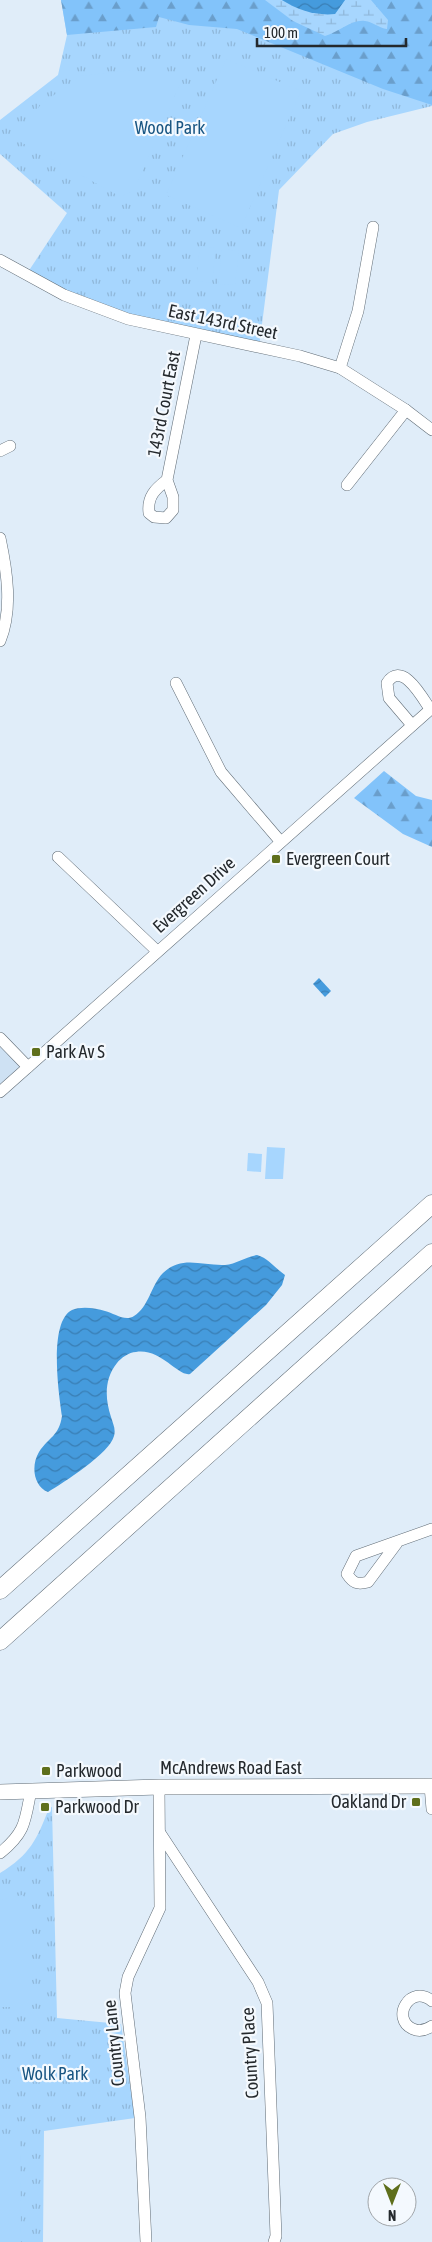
<svg xmlns="http://www.w3.org/2000/svg" width="432" height="2242" font-family="'Asap Condensed',sans-serif">
<style>
.built{fill:#cee1f3}
.grass{fill:url(#grass-tufts)}
.forest{fill:url(#forest-firs)}
.wetland{fill:url(#wetland-marsh)}
.pitch{fill:#a7d6fe}
.water{fill:url(#water-waves)}
.lines{fill:none;stroke-linecap:round;stroke-linejoin:round}
.minor-casing{stroke:#606c76;stroke-width:12}
.major-casing{stroke:#606c76;stroke-width:16}
.highway-casing{stroke:#606c76;stroke-width:19}
.minor{stroke:#fff;stroke-width:11}
.major{stroke:#fff;stroke-width:15}
.highway{stroke:#fff;stroke-width:18}
.poi-dot{fill:#5e6f1c;stroke:#f4f9fe;stroke-width:2}
.labels{text-anchor:middle;stroke-width:4.5;stroke-linejoin:round;paint-order:stroke}
.park-label{font-size:18px;fill:#195683;stroke:#f4f9fe}
.street-label{font-size:18px;fill:#24292d;stroke:#f4f9fe}
.poi-label{font-size:18px;fill:#24292d;stroke:#f4f9fe;text-anchor:start}
</style>
<defs>
<pattern id="grass-tufts" width="24" height="20" patternUnits="userSpaceOnUse" patternTransform="scale(1.25)"><rect width="24" height="20" fill="#a7d6fe"/><path d="M3 7l-1-3M5 7V3M7 7l1-3M15 17l-1-3M17 17v-4M19 17l1-3" fill="none" stroke="#90b8da"/></pattern>
<pattern id="forest-firs" width="22" height="20" patternUnits="userSpaceOnUse" patternTransform="scale(1.25)"><rect width="22" height="20" fill="#82c3fa"/><path d="M5 1l3.5 6h-7zM16 11l3.5 6h-7z" fill="#6a9ecb"/></pattern>
<pattern id="wetland-marsh" width="20" height="14" patternUnits="userSpaceOnUse" patternTransform="scale(1.25)"><rect width="20" height="14" fill="#a7d6fe"/><path d="M1 5h8M5 5V1M11 12h8M15 12V8" fill="none" stroke="#90b8da"/></pattern>
<pattern id="water-waves" width="16" height="10" patternUnits="userSpaceOnUse" patternTransform="scale(1.25)"><rect width="16" height="10" fill="#459bdd"/><path d="M0 5q4-4 8 0t8 0" fill="none" stroke="#397eb4"/></pattern>
</defs>
<rect width="100%" height="100%" fill="#e0edf9"/>
<!-- built -->
<path class="built" d="M0 1038 28 1067 0 1092Z"/>
<!-- grass -->
<g class="grass">
<path d="M61 0H432V106L367 122 333 134 279 190 259 348 128 319 26 275 67 213 0 154V120L58 75 67 35Z"/>
<path d="M52 1807 57 2018 121 2024 135 2118 44 2131 43 2242H0V1873C30 1855 37 1839 49 1808Z"/>
</g>
<!-- forest -->
<g class="forest">
<path d="M61 0H432V105L383 89 237 29 189 25 159 17 156 27 67 35Z"/>
<path d="M384 771 416 796 432 800V847L403 834 354 798Z"/>
</g>
<!-- wetland -->
<path class="wetland" d="M265 0H282L292 6 335 14 345 0H371L388 20 387 29C379 28 373 22 365 21 352 19 339 32 325 36L293 21Z"/>
<!-- pitch -->
<g class="pitch">
<path d="M226 59 301 91 241 228 166 195Z"/>
<path d="M133 70 181 82 134 190 121 197 17 140 41 104 81 76Z"/>
<path d="M200 246 216 248 212 283 196 281Z"/>
<path d="M222 249 239 251 235 285 218 284Z"/>
<path d="M267 1147 285 1148 283 1179H265Z"/>
<path d="M248 1153 262 1154 261 1172 247 1171Z"/>
<path d="M22 1895 32 1905V2007H0V1900Z"/>
<path d="M0 2140H20L21 2242H0Z"/>
</g>
<!-- water -->
<g class="water">
<path d="M282 0H345L335 14C316 16 298 10 282 0Z"/>
<path d="M319 978 331 991 325 997 313 984Z"/>
<path d="M257 1255C268 1258 275 1268 285 1275L282 1285 266 1305 190 1374C178 1377 161 1348 136 1352 129 1352 121 1358 117 1363 104 1379 105 1399 111 1417 113 1424 116 1429 114 1436 110 1453 63 1483 48 1492 33 1486 31 1465 39 1452 49 1437 59 1436 62 1416 59 1395 48 1322 72 1310 81 1306 96 1308 105 1311 114 1313 125 1322 134 1316 149 1307 151 1285 163 1273 182 1255 202 1266 225 1265 236 1264 246 1257 257 1255Z"/>
</g>
<g class="lines">
<!-- minor casing -->
<g class="minor-casing">
<g id="minor">
<path d="M0 260 64 295 128 319 300 356 340 368 406 410 432 430"/>
<path d="M340 368 358 311 373 227"/>
<path d="M0 451 10 446"/>
<path d="M167 480 173 497V510L166 518 154 517 149 513C147 497 155 489 167 480L196 335"/>
<path d="M347 485 406 410"/>
<path d="M0 538C7 571 13 609 0 641"/>
<path d="M176 683 221 772 280 841"/>
<path d="M412 725 389 698 387 683C402 660 422 697 430 709"/>
<path d="M58 857 157 951"/>
<path d="M0 1038 28 1067"/>
<path d="M0 1092 432 708"/>
<path d="M397 1543 368 1582C357 1585 353 1583 347 1574L356 1556 432 1529"/>
<path d="M430 1786 432 1809"/>
<path d="M160 1833 258 1982 267 2003 276 2236 274 2242"/>
<path d="M0 1853C26 1832 25 1821 31 1790"/>
<path d="M432 2001C410 1983 390 2019 413 2029 420 2032 426 2030 432 2026"/>
<path d="M146 2242 140 2117 125 1993 128 1977 160 1908 159 1787"/>
</g>
</g>
<!-- major casing -->
<g class="major-casing">
<path id="major" d="M0 1792 159 1787 432 1786"/>
</g>
<!-- highway casing -->
<g class="highway-casing">
<g id="highway">
<path d="M0 1590 432 1204"/>
<path d="M0 1641 432 1253"/>
</g>
</g>
<!-- minor -->
<use href="#minor" class="minor"/>
<!-- major -->
<use href="#major" class="major"/>
<!-- highway -->
<use href="#highway" class="highway"/>
</g>
<!-- markers -->
<g class="poi-dot">
<rect x="271" y="854" width="10" height="10" rx="2.5"/>
<rect x="31" y="1047" width="10" height="10" rx="2.5"/>
<rect x="41" y="1766" width="10" height="10" rx="2.5"/>
<rect x="411" y="1797" width="10" height="10" rx="2.5"/>
<rect x="40" y="1802" width="10" height="10" rx="2.5"/>
</g>
<g class="labels">
<!-- park labels -->
<g class="park-label">
<text x="170" y="134">Wood Park</text>
<text x="55" y="2080">Wolk Park</text>
</g>
<!-- street labels -->
<g class="street-label">
<text transform="translate(223 322) rotate(12)" y="6">East 143rd Street</text>
<text transform="translate(164 404) rotate(-79)" y="6">143rd Court East</text>
<text transform="translate(194 895) rotate(-42)" y="6">Evergreen Drive</text>
<text x="231" y="1774">McAndrews Road East</text>
<text transform="translate(114 2043) rotate(-96)" y="6">Country Lane</text>
<text transform="translate(250 2053) rotate(-93)" y="6">Country Place</text>
</g>
<!-- poi labels -->
<g class="poi-label">
<text x="286" y="865">Evergreen Court</text>
<text x="46" y="1058">Park Av S</text>
<text x="56" y="1777">Parkwood</text>
<text x="406" y="1808" text-anchor="end">Oakland Dr</text>
<text x="55" y="1813">Parkwood Dr</text>
</g>
</g>
<!-- north arrow -->
<g transform="translate(392 2202) rotate(180)"><circle r="24" fill="#f4f9fe" stroke="#a1a6aa"/>
<path d="M0-4L9 19L0 12L-9 19Z" fill="#5e6f1c"/>
<text y="-8" font-size="14" font-weight="bold" text-anchor="middle" fill="#24292d">N</text>
</g>
<!-- scale -->
<path d="M257 38v8h149v-8" fill="none" stroke="#24292d" stroke-width="2.5"/>
<text x="264" y="38" font-size="15" fill="#24292d" stroke="#f4f9fe" stroke-width="4" paint-order="stroke">100 m</text>
</svg>
